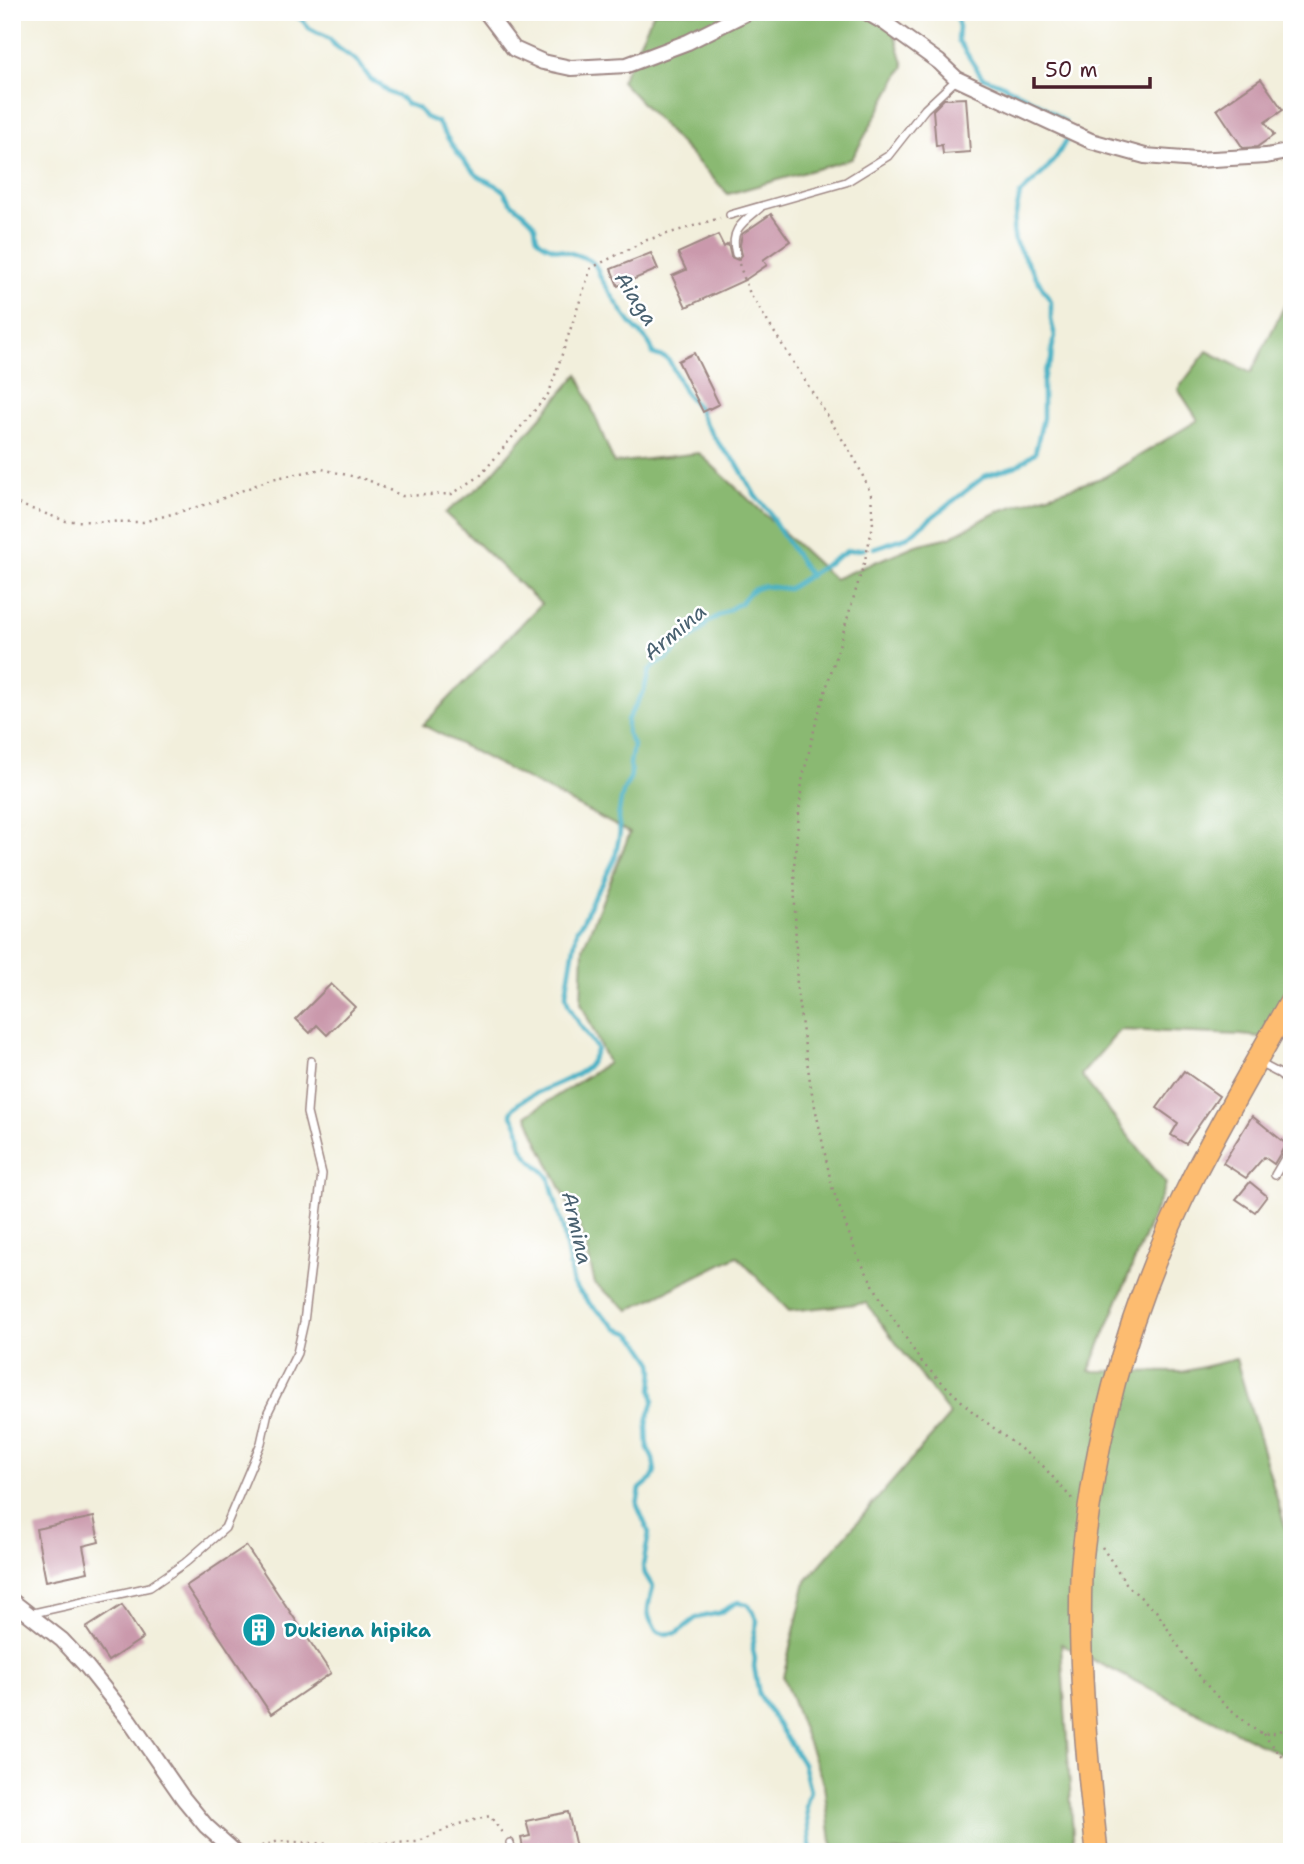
<svg xmlns="http://www.w3.org/2000/svg" width="1304" height="1864" font-family="'Shantell Sans',sans-serif">
<style>
.forest{fill:#8ab972;stroke:#6a6c4e;stroke-width:2}
.lines{fill:none;stroke-linecap:round;stroke-linejoin:round}
.stream{stroke:#47b1c5;stroke-width:4.5}
.building{fill:#ca99ac}
.service-casing{stroke:#9e8784;stroke-width:10}
.minor-casing{stroke:#9e8784;stroke-width:18}
.primary-casing{stroke:#9e8784;stroke-width:24}
.path{stroke:#9e8784;stroke-width:2.5;stroke-dasharray:2 5;stroke-linecap:butt}
.service{stroke:#fff;stroke-width:7}
.minor{stroke:#fff;stroke-width:14}
.primary{stroke:#fdbc70;stroke-width:21}
.labels{text-anchor:middle;stroke-width:5;stroke-linejoin:round;paint-order:stroke}
.culture-label{font-size:19px;font-weight:bold;fill:#0d838f;stroke:#fff;text-anchor:start}
.water-label{font-size:21px;font-style:italic;fill:#496170;stroke:#fff}
</style>
<rect width="100%" height="100%" fill="#fff"/>
<filter id="ink" filterUnits="userSpaceOnUse"><feTurbulence type="fractalNoise" baseFrequency=".0143" numOctaves="2"/><feDisplacementMap in="SourceGraphic" scale="14" xChannelSelector="R" yChannelSelector="G"/><feConvolveMatrix kernelMatrix="1 2 1 2 8 2 1 2 1" color-interpolation-filters="sRGB"/></filter>
<filter id="wash" filterUnits="userSpaceOnUse"><feTurbulence type="fractalNoise" baseFrequency=".00686" numOctaves="4" result="noise"/><feDisplacementMap in="SourceGraphic" scale="28" xChannelSelector="R" yChannelSelector="G"/><feGaussianBlur stdDeviation="1.57" result="paint"/><feColorMatrix in="noise" values="0 0 0 0 0 0 0 0 0 0 0 0 0 0 0 0 0 1.4 0 .05"/><feComposite in="paint" operator="in"/></filter>
<g filter="url(#wash)">
<rect width="100%" height="100%" fill="#f2efdc"/>
<!-- forest -->
<g class="forest">
<path d="M654 12H888L904 66 852 159 728 194 621 81Z"/>
<path d="M1292 291V1040L1241 1035 1120 1030 1081 1075 1166 1184 1089 1371 1182 1372 1236 1359 1292 1550V1760L1061 1644 1074 1852H836L831 1841 824 1785 783 1677 806 1581 950 1415 866 1303 789 1311 737 1256 629 1310 595 1284 583 1234 536 1137 527 1115 608 1063 581 1003 583 948 630 833 423 725 541 604 445 513 483 484 578 374 614 463 699 453 834 579 916 545 950 537 999 511 1104 477 1198 420 1178 389 1207 351 1251 373Z"/>
</g>
<g class="lines">
<!-- stream -->
<g class="stream">
<path d="M290 12 302 20 309 28 330 39 334 45 358 62 371 80 379 84 388 92 401 98 407 104 418 108 425 117 437 122C448 138 460 160 475 173 482 180 497 184 502 189 506 193 507 199 511 202 517 208 530 217 534 224 537 230 534 234 538 239 550 252 578 251 592 262 598 266 598 274 602 280 611 293 619 308 629 321 636 332 652 340 653 354L666 358 670 362 684 391 698 408 704 422 722 448 736 462 755 495 769 511 776 525 810 576"/>
<path d="M955 12 959 27 958 40 982 77 1003 85 1040 104 1065 122"/>
<path d="M874 548 907 537 985 476 1016 466 1035 453 1043 418V381L1045 371 1051 361 1052 349 1055 336 1051 320V302L1015 242 1013 229 1020 194 1045 171 1057 156 1067 139"/>
<path d="M821 1852 813 1850 810 1846 806 1806 810 1791 803 1764 759 1695 754 1666 755 1659 752 1645 757 1621 753 1612 747 1604 738 1602 719 1613 696 1618 677 1633 664 1634 658 1632C643 1614 648 1607 653 1587L645 1574 643 1566 649 1533 637 1505 640 1489 652 1479 655 1471 653 1459 648 1449 647 1426 648 1418 654 1400 652 1390 654 1371 653 1363 639 1342 630 1333 618 1329 605 1317 590 1304 573 1284 563 1229 549 1177C543 1169 534 1164 528 1156 517 1142 523 1142 519 1129 517 1123 513 1118 511 1113 516 1095 570 1083 586 1068 591 1064 594 1055 597 1049 588 1035 567 1011 566 994L577 929 583 921 595 894 602 884 615 858 620 832 618 818 621 800 624 789 629 781 631 775 630 764 633 745 627 732V720L644 691 649 671 655 665 667 659 680 646 699 633 708 622 740 603 752 590 764 586 788 589 847 551 864 549"/>
</g>
</g>
<g id="blocks">
<!-- building -->
<g class="building">
<path d="M1261 79 1283 110 1265 122 1274 135 1257 147 1243 148 1217 109Z"/>
<path d="M966 98 970 152 943 154 942 145 936 146 933 110 944 99Z"/>
<path d="M771 214 790 241 763 260 767 265 745 280 686 307 672 276 686 270 678 253 718 235 724 247 728 244 731 257 738 260 742 255 740 245 742 234Z"/>
<path d="M651 253 658 269 618 286 611 269Z"/>
<path d="M694 353 719 404 703 412 678 361Z"/>
<path d="M331 984 355 1007 327 1035 317 1025 310 1033 296 1019Z"/>
<path d="M1184 1071 1219 1096 1186 1144 1171 1135 1178 1123 1157 1108Z"/>
<path d="M1252 1116 1286 1144 1274 1164 1264 1157 1246 1178 1223 1163Z"/>
<path d="M1250 1182 1267 1196 1255 1212 1236 1199Z"/>
<path d="M94 1517 99 1542 83 1546 88 1572 46 1581 36 1529Z"/>
<path d="M246 1546 331 1673 271 1714 186 1586Z"/>
<path d="M122 1605 143 1638 108 1661 86 1628Z"/>
<path d="M568 1812 577 1852H524L521 1838 530 1836 526 1821Z"/>
</g>
</g>
</g>
<g filter="url(#ink)">
<use href="#blocks" fill-opacity="0" stroke="#9e8784" stroke-width="2"/>
<g class="lines">
<!-- service casing -->
<g class="service-casing">
<g id="service">
<path d="M730 215 846 182 888 156 925 109 957 79"/>
<path d="M736 254C729 230 743 222 760 208"/>
<path d="M1257 1062 1280 1074 1292 1085"/>
<path d="M1283 1076 1292 1069"/>
<path d="M1275 1175 1292 1146"/>
<path d="M29 1614 150 1587 185 1563 225 1528 261 1443 268 1412 297 1353 304 1322 322 1174 307 1113 311 1061"/>
<path d="M510 1843 512 1852"/>
</g>
</g>
<!-- minor casing -->
<g class="minor-casing">
<g id="minor">
<path d="M486 12 514 49 543 62 571 68 627 65 688 42 748 12"/>
<path d="M866 12 885 23 939 62 957 79 1091 141 1145 156 1196 160 1266 156 1292 151"/>
<path d="M12 1601 62 1640 87 1667 129 1720 183 1798 206 1826 235 1852"/>
</g>
</g>
<!-- primary casing -->
<g class="primary-casing">
<path id="primary" d="M1097 1852C1087 1760 1078 1668 1081 1576 1082 1553 1086 1530 1089 1508 1105 1392 1142 1279 1194 1175 1225 1115 1259 1057 1292 998"/>
</g>
<!-- path -->
<g class="path">
<path d="M739 264 750 294 856 461 871 494 873 525 865 560 816 722 802 781 794 866 797 992 811 1088 832 1187 856 1253 883 1303 922 1363 973 1412 1043 1466 1073 1500"/>
<path d="M12 502 66 521 143 522 211 503 271 479 322 469 368 480 402 496 452 494 480 476 549 393 591 268 647 240 720 218"/>
<path d="M1102 1547 1128 1586 1157 1612 1186 1658 1204 1682 1222 1702 1254 1729 1263 1734 1276 1733 1292 1724"/>
<path d="M1263 1734 1292 1768"/>
<path d="M248 1850 279 1841 344 1845 417 1842 459 1824 490 1816 503 1834"/>
</g>
<!-- service -->
<use href="#service" class="service"/>
<!-- minor -->
<use href="#minor" class="minor"/>
<!-- primary -->
<use href="#primary" class="primary"/>
</g>
</g>
<!-- icons -->
<defs>
<g id="building-disc" transform="scale(1.75)"><circle r="9.5" fill="#0f9aa8" stroke="#fff"/><path d="M-4-6H4V6H1V3H-1V6H-4ZM-2.5-4.3h1.7v1.8h-1.7ZM.8-4.3h1.7v1.8H.8ZM-2.5-1h1.7V.8h-1.7ZM.8-1h1.7V.8H.8Z" fill="#fff"/></g>
</defs>
<g fill-rule="evenodd">
<use href="#building-disc" x="259" y="1630"/>
</g>
<g class="labels">
<!-- culture labels -->
<g class="culture-label">
<text x="284" y="1637">Dukiena hipika</text>
</g>
<!-- water labels -->
<g class="water-label">
<text transform="translate(636 299) rotate(57)" y="7">Aiaga</text>
<text transform="translate(675 632) rotate(-40)" y="7">Armina</text>
<text transform="translate(577 1228) rotate(77)" y="7">Armina</text>
</g>
</g>
<!-- margin -->
<rect width="1304" height="1864" fill="none" stroke="#fff" stroke-width="42"/>
<!-- scale -->
<path d="M1034 77v10h116v-10" fill="none" stroke="#4a1f2b" stroke-width="3.5"/>
<text x="1045" y="77" font-size="21" fill="#4a1f2b" stroke="#ffffff" stroke-width="5" paint-order="stroke">50 m</text>
</svg>
